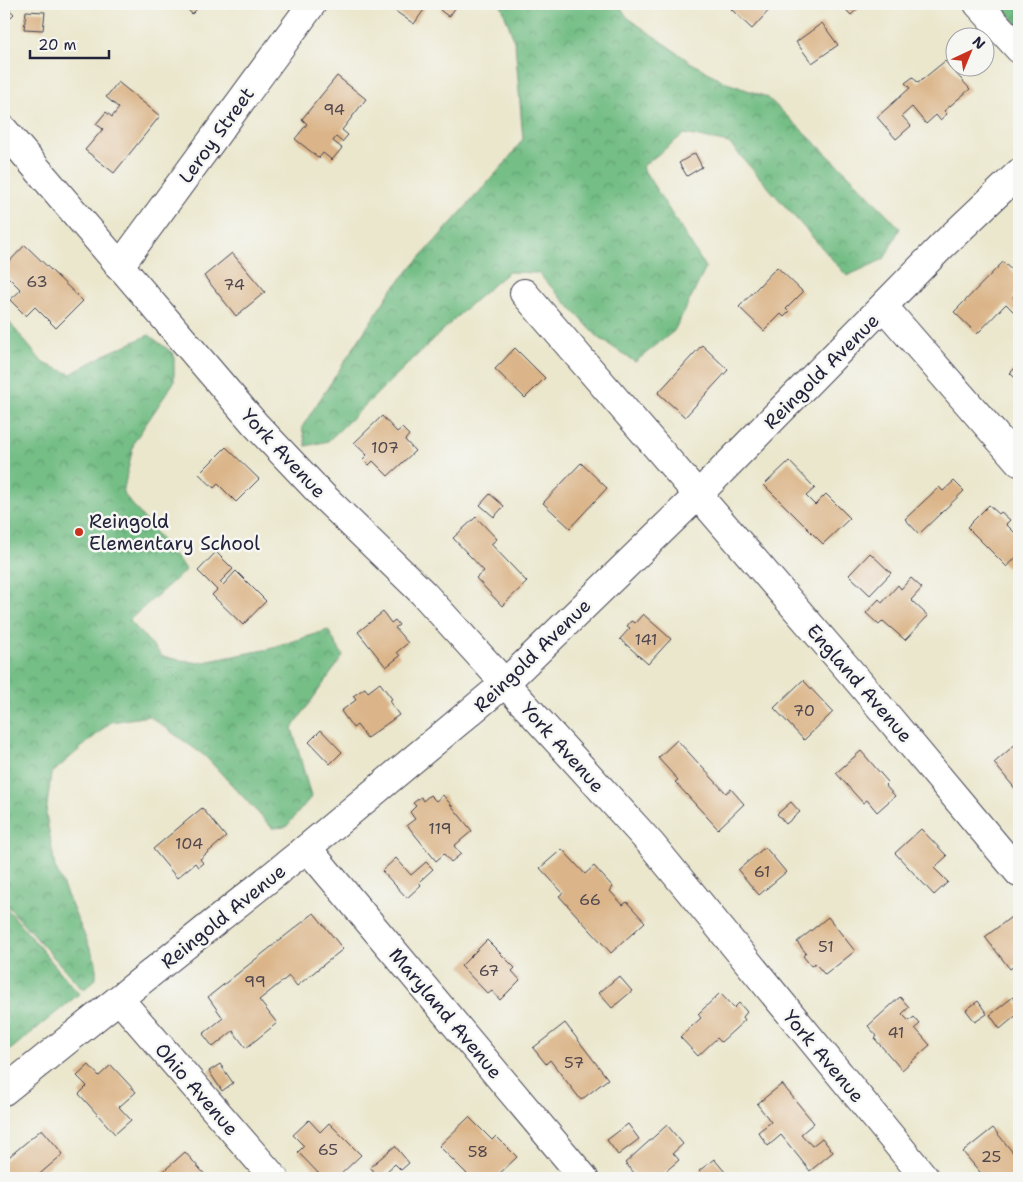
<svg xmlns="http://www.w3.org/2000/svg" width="1023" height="1182" font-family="'Shantell Sans',sans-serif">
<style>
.forest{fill:url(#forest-crowns);stroke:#4b7060}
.building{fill:#dbb589}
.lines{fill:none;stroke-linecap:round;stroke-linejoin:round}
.street-casing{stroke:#404051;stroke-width:30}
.secondary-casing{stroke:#404051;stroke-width:30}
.street{stroke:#fff;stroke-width:28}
.secondary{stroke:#fff;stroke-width:28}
.poi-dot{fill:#c8321e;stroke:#f6f6f2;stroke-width:2}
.labels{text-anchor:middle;stroke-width:5;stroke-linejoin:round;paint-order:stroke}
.number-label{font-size:16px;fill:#50474e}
.street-label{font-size:19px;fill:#22223b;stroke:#f6f6f2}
.poi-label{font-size:19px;fill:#22223b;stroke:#f6f6f2;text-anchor:start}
</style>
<defs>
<pattern id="forest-crowns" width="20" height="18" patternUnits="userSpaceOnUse" patternTransform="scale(1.25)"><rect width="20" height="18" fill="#74be86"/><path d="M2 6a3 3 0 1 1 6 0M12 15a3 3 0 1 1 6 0" fill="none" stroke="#5f9a6f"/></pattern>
</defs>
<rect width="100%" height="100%" fill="#f6f6f2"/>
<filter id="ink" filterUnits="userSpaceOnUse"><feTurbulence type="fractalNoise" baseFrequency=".02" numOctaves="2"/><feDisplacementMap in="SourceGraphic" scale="10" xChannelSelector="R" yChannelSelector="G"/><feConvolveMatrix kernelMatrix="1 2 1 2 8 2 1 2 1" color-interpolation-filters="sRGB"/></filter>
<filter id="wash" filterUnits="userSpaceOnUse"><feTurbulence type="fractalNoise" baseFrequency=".0096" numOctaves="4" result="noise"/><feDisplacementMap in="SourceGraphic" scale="20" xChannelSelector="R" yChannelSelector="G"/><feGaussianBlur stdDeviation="1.12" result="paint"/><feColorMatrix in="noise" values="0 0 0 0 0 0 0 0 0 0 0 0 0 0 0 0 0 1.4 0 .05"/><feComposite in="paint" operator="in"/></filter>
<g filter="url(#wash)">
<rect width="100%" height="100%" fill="#ebe7cd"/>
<!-- forest -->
<g class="forest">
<path d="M501 4H618L627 17 690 62 727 83 767 97 852 178 900 228 884 259 847 276 729 143 684 134 642 167 706 268 674 331 635 362 598 337 538 273 508 272 465 309 328 441 306 446 302 427 392 289 506 162 523 139 515 43Z"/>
<path d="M1000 4H1019V26Z"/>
<path d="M4 316 43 363 71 374 106 354 149 335 174 354V382L134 442 123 493 186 570 129 620 163 657 199 663 269 649 328 630 343 656 292 728 311 797 286 827 272 828 205 756 149 716 111 722 51 774 46 814 55 867 96 962V979L83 990 4 902Z"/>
<path d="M4 905 79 994 4 1055Z"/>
</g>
<g id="blocks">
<!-- building -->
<g class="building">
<path d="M4 4 14 14 4 24Z"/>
<path d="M182 4H202L192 14Z"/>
<path d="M385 4H428L414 24Z"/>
<path d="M445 4H458L449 17 440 10Z"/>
<path d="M736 4H769L772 7 752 29 731 9Z"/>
<path d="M840 4H863L851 15Z"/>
<path d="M26 11 45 12 43 30 24 29Z"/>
<path d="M822 23 838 45 812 63 796 42Z"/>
<path d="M945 61 970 89 944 111 947 114 940 120 936 115 926 124 912 107 902 116 911 126 896 139 877 117 910 88 905 83 913 77 918 83Z"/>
<path d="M337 76 366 99 342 130 348 135 342 142 336 137 333 141 342 148 332 160 323 153 319 158 295 139 307 124 302 119Z"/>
<path d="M118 82 160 116 114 173 85 150 103 129 96 124 106 112 112 117 119 108 106 97Z"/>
<path d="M695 153 702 167 687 176 679 163Z"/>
<path d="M25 245 83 301 56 328 35 307 26 316 10 300 21 290 4 273V267Z"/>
<path d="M232 253 265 292 236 316 204 276Z"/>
<path d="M1003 262 1019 277V291L1013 297 1019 306 1014 312 1006 304 977 334 954 312Z"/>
<path d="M777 267 803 292 786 309 789 312 784 317 781 314 764 331 739 307Z"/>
<path d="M702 345 728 370 685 417 658 393Z"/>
<path d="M515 348 545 378 525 398 495 369Z"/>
<path d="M1019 364V382L1010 373Z"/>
<path d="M382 416 397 432 402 428 409 435 405 440 415 451 388 476 373 461 369 465 363 459 367 455 354 443Z"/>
<path d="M226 447 259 479 236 502 218 484 214 488 199 474Z"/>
<path d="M789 461 815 488 806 496 815 505 826 494 850 518 823 544 764 485Z"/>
<path d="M581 463 607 488 570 528 543 503Z"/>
<path d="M954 481 964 491 919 534 905 519 939 487 943 491Z"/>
<path d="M490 494 504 506 494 517 480 505Z"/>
<path d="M989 505 999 514 1001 512 1010 520 1006 524 1019 537V554L1007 567 967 527Z"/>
<path d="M476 517 497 539 491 544 527 582 502 606 476 578 484 571 453 538Z"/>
<path d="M216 552 233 569 220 582 223 585 236 571 266 601 243 625 212 595 217 590 198 571Z"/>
<path d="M870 553 891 573 870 595 849 575Z"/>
<path d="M911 578 922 588 911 600 928 616 905 640 883 621 879 625 866 613 879 599 882 603 898 585 901 589Z"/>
<path d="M383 612 391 623 395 620 399 625 395 628 408 643 397 652 400 656 386 667 358 632Z"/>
<path d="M643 614 671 639 648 664 620 639 630 628 627 626 631 621 635 623Z"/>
<path d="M803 680 833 712 804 740 774 708Z"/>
<path d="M380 683 392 699 389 701 399 715 367 738 357 725 353 728 341 711 356 700 353 696 365 688 368 692Z"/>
<path d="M321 730 342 752 330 764 309 742Z"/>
<path d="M677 740 726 793 731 789 744 804 718 829 675 782 678 780 658 758Z"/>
<path d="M1019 741V790L1017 791 994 763Z"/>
<path d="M861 751 888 782 885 785 895 796 877 812 867 800 863 803 836 773Z"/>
<path d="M430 795 436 801 443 795 472 831 454 846 461 854 451 862 444 854 436 861 407 825 415 819 410 812 416 806 413 803 421 797 423 801Z"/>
<path d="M791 802 800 812 786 824 777 814Z"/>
<path d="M202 808 226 837 200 859 203 863 198 867 195 863 177 878 153 849Z"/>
<path d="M921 829 947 856 934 868 948 882 934 895 895 853Z"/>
<path d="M765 847 786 872 759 895 738 870Z"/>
<path d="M562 849 585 874 594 866 613 887 610 891 623 905 627 902 645 922 611 953 559 896 563 893 540 868Z"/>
<path d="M396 858 411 875 426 862 433 869 419 882 421 885 407 898 382 871Z"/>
<path d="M314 913 343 949 297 986 289 976 259 1000 277 1023 246 1048 233 1031 213 1047 203 1034 223 1018 208 997Z"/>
<path d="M1015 914 1019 918V962L1010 969 985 937Z"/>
<path d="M828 917 855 951 825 975 815 963 811 966 803 956 806 953 797 942Z"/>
<path d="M487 940 515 968 512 971 520 980 500 1000 492 991 488 994 461 966Z"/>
<path d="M619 976 632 991 612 1008 599 993Z"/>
<path d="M720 993 734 1008 739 1003 747 1012 743 1017 745 1020 721 1042 717 1038 698 1056 680 1037 701 1018 698 1014Z"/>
<path d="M900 997 909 1007 902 1014 909 1021 914 1017 920 1024 915 1028 930 1045 902 1070 875 1039 877 1036 868 1026Z"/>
<path d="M1013 997 1019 1005V1013L1000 1029 990 1015Z"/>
<path d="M978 1001 987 1014 975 1022 966 1010Z"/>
<path d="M565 1023 608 1079 581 1100 550 1060 546 1064 533 1048Z"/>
<path d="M220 1064 233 1083 222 1091 209 1071Z"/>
<path d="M89 1065 99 1076 111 1065 136 1092 119 1107 131 1120 115 1134 79 1094 87 1086 77 1076Z"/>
<path d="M782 1084 814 1123 801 1134 812 1146 822 1138 833 1152 810 1171 781 1135 768 1146 758 1132 771 1122 757 1104Z"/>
<path d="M469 1117 492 1140 496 1136 517 1157 495 1178H471L439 1146Z"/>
<path d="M309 1120 320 1132 329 1123 361 1155 337 1178H323L298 1152 304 1146 293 1135Z"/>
<path d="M628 1124 639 1139 618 1155 607 1140Z"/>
<path d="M667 1125 683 1144 673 1153 679 1160 658 1178H639L625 1163Z"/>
<path d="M993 1128 1019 1160V1178H985L963 1152Z"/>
<path d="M42 1129 63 1154 35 1178H4V1161Z"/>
<path d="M395 1146 409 1163 401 1170 395 1164 379 1178 370 1167Z"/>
<path d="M185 1152 208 1178H156Z"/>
<path d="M714 1159 730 1178H705L699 1171Z"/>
</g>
</g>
</g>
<g filter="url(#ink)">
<use href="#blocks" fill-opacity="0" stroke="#404051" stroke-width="1"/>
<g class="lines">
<!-- street casing -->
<g class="street-casing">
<g id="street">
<path d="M978 4 1019 49"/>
<path d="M4 130 255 424 325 498 423 593 651 844 925 1178"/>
<path d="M119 267 312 4"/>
<path d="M524 293 854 676 1019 873"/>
<path d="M884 307 1019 462"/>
<path d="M307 848 584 1178"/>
<path d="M120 1000 274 1178"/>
</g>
</g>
<!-- secondary casing -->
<g class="secondary-casing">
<path id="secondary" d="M4 1091 307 848 505 683 697 496 943 245 1019 173"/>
</g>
<!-- street -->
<use href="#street" class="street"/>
<!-- secondary -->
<use href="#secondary" class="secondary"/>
</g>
</g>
<!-- markers -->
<circle class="poi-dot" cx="79" cy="532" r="5"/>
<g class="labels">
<!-- number labels -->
<g class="number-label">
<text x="334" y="115">94</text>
<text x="37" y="287">63</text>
<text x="234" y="290">74</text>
<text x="385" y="453">107</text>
<text x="646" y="645">141</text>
<text x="804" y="716">70</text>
<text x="440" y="834">119</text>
<text x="189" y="849">104</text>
<text x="762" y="877">61</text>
<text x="590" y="905">66</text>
<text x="826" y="952">51</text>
<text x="489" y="976">67</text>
<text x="255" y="987">99</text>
<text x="896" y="1038">41</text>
<text x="574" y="1068">57</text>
<text x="328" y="1155">65</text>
<text x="478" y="1157">58</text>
<text x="991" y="1162">25</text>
</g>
<!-- street labels -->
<g class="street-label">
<text transform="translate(216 135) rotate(-54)" y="7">Leroy Street</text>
<text transform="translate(821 371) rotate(-45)" y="7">Reingold Avenue</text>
<text transform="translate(284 453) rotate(47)" y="7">York Avenue</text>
<text transform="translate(532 655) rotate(-44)" y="7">Reingold Avenue</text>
<text transform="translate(860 683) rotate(49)" y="7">England Avenue</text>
<text transform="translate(563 747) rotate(48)" y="7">York Avenue</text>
<text transform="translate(223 916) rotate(-39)" y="7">Reingold Avenue</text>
<text transform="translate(446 1013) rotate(50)" y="7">Maryland Avenue</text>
<text transform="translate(824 1056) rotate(50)" y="7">York Avenue</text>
<text transform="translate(197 1089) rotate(49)" y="7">Ohio Avenue</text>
</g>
<!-- poi labels -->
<g class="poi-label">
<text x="89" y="528">Reingold<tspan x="89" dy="22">Elementary School</tspan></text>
</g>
</g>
<!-- margin -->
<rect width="1023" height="1182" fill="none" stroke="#f6f6f2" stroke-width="20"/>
<!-- north arrow -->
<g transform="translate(970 52) rotate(44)"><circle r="24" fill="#f6f6f2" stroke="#a1a1a9"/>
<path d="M0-4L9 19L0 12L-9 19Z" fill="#c8321e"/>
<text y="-8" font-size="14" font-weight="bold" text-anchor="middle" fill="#22223b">N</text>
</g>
<!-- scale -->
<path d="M30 50v8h79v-8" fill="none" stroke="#22223b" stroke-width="2.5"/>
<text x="38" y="50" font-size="15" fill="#22223b" stroke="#f6f6f2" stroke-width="4" paint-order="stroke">20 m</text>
</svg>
